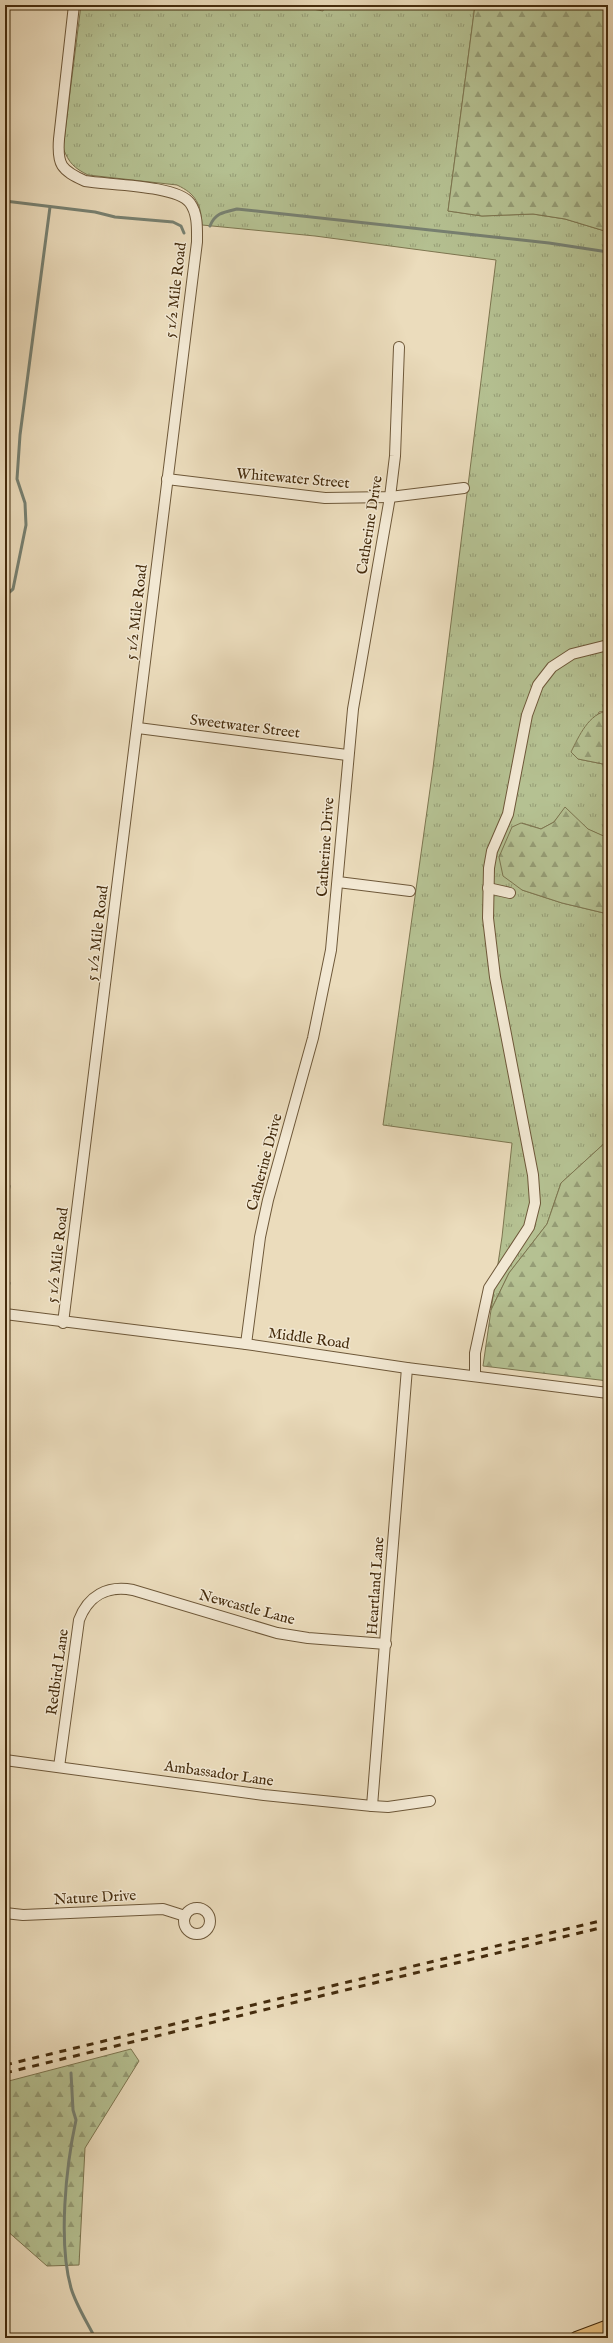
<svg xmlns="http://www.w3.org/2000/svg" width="613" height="2343" font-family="'IM FELL English',serif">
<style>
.grass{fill:url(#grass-tufts);stroke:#7d7650}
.forest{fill:url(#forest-firs);stroke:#7d7650}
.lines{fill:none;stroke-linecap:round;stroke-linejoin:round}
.stream{stroke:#778172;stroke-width:3}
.minor-casing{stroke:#6e5839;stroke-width:12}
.major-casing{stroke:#452c0d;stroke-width:14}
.minor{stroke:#f2e8d3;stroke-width:10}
.major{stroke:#e6be7e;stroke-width:12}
.rail{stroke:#452c0d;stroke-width:3;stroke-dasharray:7 7;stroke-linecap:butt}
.labels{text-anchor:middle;stroke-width:3;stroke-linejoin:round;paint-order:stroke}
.street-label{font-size:15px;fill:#452c0d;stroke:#f2e8d3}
</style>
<defs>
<pattern id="grass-tufts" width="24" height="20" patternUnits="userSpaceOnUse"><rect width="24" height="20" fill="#b5c192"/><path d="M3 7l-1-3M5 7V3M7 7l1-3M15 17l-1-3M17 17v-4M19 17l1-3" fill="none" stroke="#959d76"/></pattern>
<pattern id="forest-firs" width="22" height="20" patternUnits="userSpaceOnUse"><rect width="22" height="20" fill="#b5c192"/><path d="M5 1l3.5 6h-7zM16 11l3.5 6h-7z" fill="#959d76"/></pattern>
</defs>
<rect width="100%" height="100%" fill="#ebdcbc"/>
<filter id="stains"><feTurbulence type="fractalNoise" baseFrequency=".005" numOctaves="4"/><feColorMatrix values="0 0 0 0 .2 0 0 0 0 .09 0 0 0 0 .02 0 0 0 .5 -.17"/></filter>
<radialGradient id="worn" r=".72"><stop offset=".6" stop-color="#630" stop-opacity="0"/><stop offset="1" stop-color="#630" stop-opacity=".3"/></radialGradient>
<!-- grass -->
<path class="grass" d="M81 5H292L323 11 324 5H475L448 211 482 216 533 214 565 219 608 232V711L599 712 578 759 608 765V838L587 829 565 808 554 822 541 829 522 823V890L562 903 608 914V1140L561 1183 547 1224 509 1273 491 1310 502 1237 512 1143 383 1125 433 768 496 260 315 236 202 225C201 204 196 194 177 185L88 175C74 168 69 163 63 148Z"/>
<!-- forest -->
<g class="forest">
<path d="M475 5H608V232L565 219 533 214 482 216 448 211Z"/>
<path d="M608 711V765L578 759 571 752C579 736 589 713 608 711Z"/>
<path d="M565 807 588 829 608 838V914L562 903 522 890 503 876 499 857 512 827 521 823 541 829 554 822Z"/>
<path d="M608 1140V1381L483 1366 491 1310 509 1273 547 1224 561 1183Z"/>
<path d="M131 2049 139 2061 85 2148 79 2265 47 2266 5 2229V2082Z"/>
</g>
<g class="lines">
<!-- stream -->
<g class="stream">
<path d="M5 201 95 212 115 217 173 222 181 226 184 233"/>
<path d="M210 226C215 213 224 212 237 209L549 243 608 252"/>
<path d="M5 596 13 589 26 525 25 503 17 479 20 435 50 207"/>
<path d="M5 1179 9 1186 5 1211"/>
<path d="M5 1274 9 1283 5 1301"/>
<path d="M71 2073 73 2110 76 2120C66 2166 58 2242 71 2288 76 2305 87 2322 95 2338"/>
</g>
<!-- minor casing -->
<g class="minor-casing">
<g id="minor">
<path d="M167 479 325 498 390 497 464 488"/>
<path d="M138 728 347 755"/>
<path d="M338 882 410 891"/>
<path d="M488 888 510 893"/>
<path d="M5 1314 246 1344 407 1368 608 1393"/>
<path d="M63 1323 197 242C197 229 198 214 190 203 177 185 108 185 85 181 61 170 57 165 59 139L74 5"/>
<path d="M246 1344 260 1237 268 1200 313 1038 331 950 353 709 390 497 395 456 399 347"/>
<path d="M475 1376V1353L489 1288 529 1227 535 1203 533 1175 495 977 488 918 489 868 492 851 508 814 527 715 538 685 552 667 572 654 608 645"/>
<path d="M5 1760 264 1795 372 1806 388 1807 430 1801"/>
<path d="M59 1767 79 1620C88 1596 107 1585 133 1590L277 1633 308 1638 386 1644"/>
<path d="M372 1806 407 1368"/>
<circle cx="197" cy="1921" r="13"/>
<path d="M5 1913 23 1915 163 1909 185 1916"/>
</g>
</g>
<!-- major casing -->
<g class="major-casing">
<path id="major" d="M576 2338 608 2326"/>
</g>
<!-- minor -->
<use href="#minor" class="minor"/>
<!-- major -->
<use href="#major" class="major"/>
<!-- rail -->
<g class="rail">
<path d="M5 2065 608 1919"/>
<path d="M5 2073 608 1926"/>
</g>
</g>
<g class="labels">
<!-- street labels -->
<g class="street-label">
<text transform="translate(175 290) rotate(-83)" y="5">5 1/2 Mile Road</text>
<text transform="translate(293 478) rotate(5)" y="5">Whitewater Street</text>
<text transform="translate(369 525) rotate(-81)" y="5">Catherine Drive</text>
<text transform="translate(136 612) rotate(-83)" y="5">5 1/2 Mile Road</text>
<text transform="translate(245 726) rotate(7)" y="5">Sweetwater Street</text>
<text transform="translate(325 847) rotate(-86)" y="5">Catherine Drive</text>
<text transform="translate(97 933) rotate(-83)" y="5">5 1/2 Mile Road</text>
<text transform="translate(264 1162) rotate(-75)" y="5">Catherine Drive</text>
<text transform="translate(57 1255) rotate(-83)" y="5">5 1/2 Mile Road</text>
<text transform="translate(309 1338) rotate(8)" y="5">Middle Road</text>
<text transform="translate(375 1586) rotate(-86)" y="5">Heartland Lane</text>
<text transform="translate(247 1607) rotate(15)" y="5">Newcastle Lane</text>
<text transform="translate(57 1672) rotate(-82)" y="5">Redbird Lane</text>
<text transform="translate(219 1773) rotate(8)" y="5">Ambassador Lane</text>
<text transform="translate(95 1897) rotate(-3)" y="5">Nature Drive</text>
</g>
</g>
<!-- margin -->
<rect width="613" height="2343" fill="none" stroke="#ebdcbc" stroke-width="20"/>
<rect x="6" y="6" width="601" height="2331" fill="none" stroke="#452c0d" stroke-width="2"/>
<rect x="10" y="10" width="593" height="2323" fill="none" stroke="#452c0d"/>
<rect width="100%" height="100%" filter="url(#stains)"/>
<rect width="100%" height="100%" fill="url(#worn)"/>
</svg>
